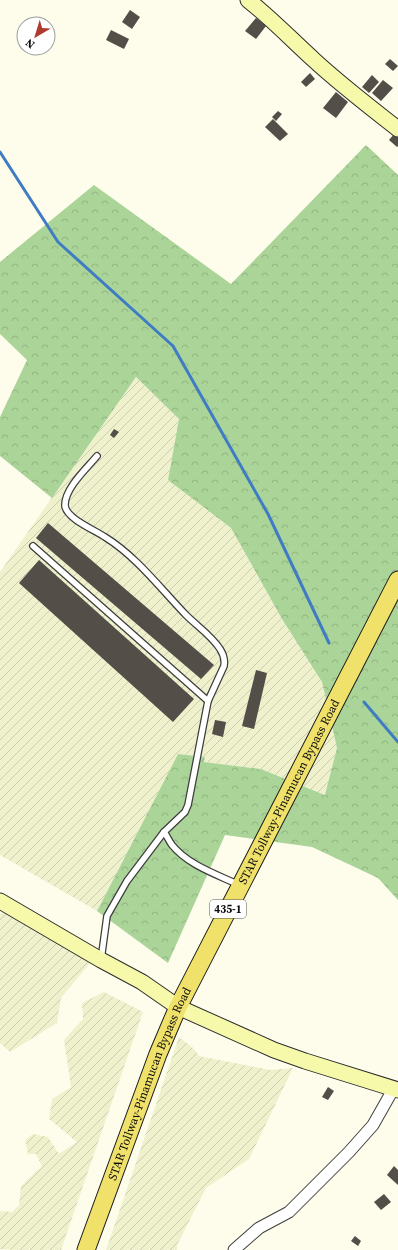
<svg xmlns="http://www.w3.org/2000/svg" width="398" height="1250" font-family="'Source Serif 4',serif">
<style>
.farmland{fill:url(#farmland-furrows)}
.forest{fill:url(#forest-crowns)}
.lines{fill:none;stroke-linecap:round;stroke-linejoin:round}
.stream{stroke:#3f7cc3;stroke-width:3}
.building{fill:#534e48}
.lane-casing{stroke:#3e3e3e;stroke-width:8}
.street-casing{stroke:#3e3e3e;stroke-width:13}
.secondary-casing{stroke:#2d2d2d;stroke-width:17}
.primary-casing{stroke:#1c1c1c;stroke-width:19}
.lane{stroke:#fff;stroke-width:5.5}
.street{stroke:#fff;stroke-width:11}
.secondary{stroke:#f7f9aa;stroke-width:15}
.primary{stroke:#efe16a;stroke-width:17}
.labels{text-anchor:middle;stroke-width:4;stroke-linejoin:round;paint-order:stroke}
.shield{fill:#fff;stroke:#545454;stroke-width:1}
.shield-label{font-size:11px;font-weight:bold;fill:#0b0b0b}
.street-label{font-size:12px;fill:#0b0b0b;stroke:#fff}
</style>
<defs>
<pattern id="farmland-furrows" width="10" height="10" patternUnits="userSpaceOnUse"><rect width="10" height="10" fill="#eff1cd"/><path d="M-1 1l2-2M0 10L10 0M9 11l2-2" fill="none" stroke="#cccdaf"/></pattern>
<pattern id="forest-crowns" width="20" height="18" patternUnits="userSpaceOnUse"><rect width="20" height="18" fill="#abd498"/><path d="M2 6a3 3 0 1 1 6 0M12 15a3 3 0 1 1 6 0" fill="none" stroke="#92b582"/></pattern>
</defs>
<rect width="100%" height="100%" fill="#fefdeb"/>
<!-- farmland -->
<g class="farmland">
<path d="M136 377 179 419 168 480 231 528 282 619 322 682 337 748 326 795 261 769 204 762 205 757 178 754 97 911 0 855V572Z"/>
<path d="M4 911 90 963 61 998 57 1023 10 1052 0 1043V914Z"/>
<path d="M104 992 143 1012 61 1250H15L0 1249V1211L12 1212 19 1205 21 1186 42 1166 36 1154H28L25 1140 33 1134 48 1137 59 1154 77 1142 49 1119 52 1099 71 1087 64 1040 83 1019 82 1003Z"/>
<path d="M179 1037 193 1048 199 1056 270 1070 293 1068 249 1159 206 1188 177 1245V1250H106Z"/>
</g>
<!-- forest -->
<path class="forest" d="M366 145 398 175V900L378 878 312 847 225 835 168 963 97 911 178 754 205 757 204 762 261 769 325 795 337 748 322 682 282 619 231 528 168 480 179 419 136 377 52 498 0 456V417L27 360 0 334V262L94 185 231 284Z"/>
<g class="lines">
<!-- stream -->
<g class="stream">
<path d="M0 152 58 242 173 346 268 514 329 643"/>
<path d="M364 702 398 742"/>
</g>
</g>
<!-- building -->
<g class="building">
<path d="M130 10 140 17 132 29 122 22Z"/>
<path d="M256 18 266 26 256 39 245 31Z"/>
<path d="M111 30 129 39 124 49 106 40Z"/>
<path d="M390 59 398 66 393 71 385 64Z"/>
<path d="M310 73 315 79 306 87 301 82Z"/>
<path d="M372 75 379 82 369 93 362 87Z"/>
<path d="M383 80 393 88 381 101 372 93Z"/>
<path d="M336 92 348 102 336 118 323 108Z"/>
<path d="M278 111 282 114 276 121 272 117Z"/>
<path d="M273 119 288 134 280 141 265 127Z"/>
<path d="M395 133 398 136V146L397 147 389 140Z"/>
<path d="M114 429 119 432 114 438 110 435Z"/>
<path d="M48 523 214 665 201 679 36 538Z"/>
<path d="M39 560 194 699 173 722 19 583Z"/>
<path d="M256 670 267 673 254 729 242 726Z"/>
<path d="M215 720 226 722 223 737 212 734Z"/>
<path d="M328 1087 334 1091 328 1100 322 1097Z"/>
<path d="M394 1166 398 1170V1185L387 1175Z"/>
<path d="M384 1194 391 1202 381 1210 374 1202Z"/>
<path d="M355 1236 361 1241 358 1246 351 1241Z"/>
</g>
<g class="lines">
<!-- lane casing -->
<g class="lane-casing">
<g id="lane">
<path d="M97 456C87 468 64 489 65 506 67 519 95 530 105 537 137 557 160 588 186 615 197 626 212 636 220 649 224 655 225 660 224 666L208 701 188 805 185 812 164 832 127 881 107 916 101 960"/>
<path d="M33 546 208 701"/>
<path d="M164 832C167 836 169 841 172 845 188 865 216 874 239 885"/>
</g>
</g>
<!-- street casing -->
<g class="street-casing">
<path id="street" d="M234 1250 259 1228 289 1212 349 1152 373 1125 394 1088"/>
</g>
<!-- secondary casing -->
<g class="secondary-casing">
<g id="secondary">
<path d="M248 0C272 19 292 40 314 60 341 85 370 107 398 129"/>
<path d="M0 901 101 960 142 982 178 1007 274 1050 305 1061 398 1090"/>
</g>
</g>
<!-- primary casing -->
<g class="primary-casing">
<g id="primary">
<path id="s1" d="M86 1250 158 1054 178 1007 398 580"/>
</g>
</g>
<!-- lane -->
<use href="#lane" class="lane"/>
<!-- street -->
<use href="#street" class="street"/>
<!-- secondary -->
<use href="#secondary" class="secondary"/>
<!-- primary -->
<use href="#primary" class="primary"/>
</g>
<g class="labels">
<!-- shield labels -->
<rect class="shield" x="210" y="900" width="36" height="18" rx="3"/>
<g class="shield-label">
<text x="228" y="913">435-1</text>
</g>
<!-- street labels -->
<g class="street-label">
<text dy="4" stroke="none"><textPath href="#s1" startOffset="502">STAR Tollway-Pinamucan Bypass Road</textPath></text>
<text dy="4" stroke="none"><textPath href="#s1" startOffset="178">STAR Tollway-Pinamucan Bypass Road</textPath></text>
</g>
</g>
<!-- north arrow -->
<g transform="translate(36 36) rotate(218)"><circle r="19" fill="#ffffff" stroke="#9d9d9d"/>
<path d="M0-3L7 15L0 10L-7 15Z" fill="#b13a2e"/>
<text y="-6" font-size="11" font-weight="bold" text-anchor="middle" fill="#0b0b0b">N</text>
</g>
</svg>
